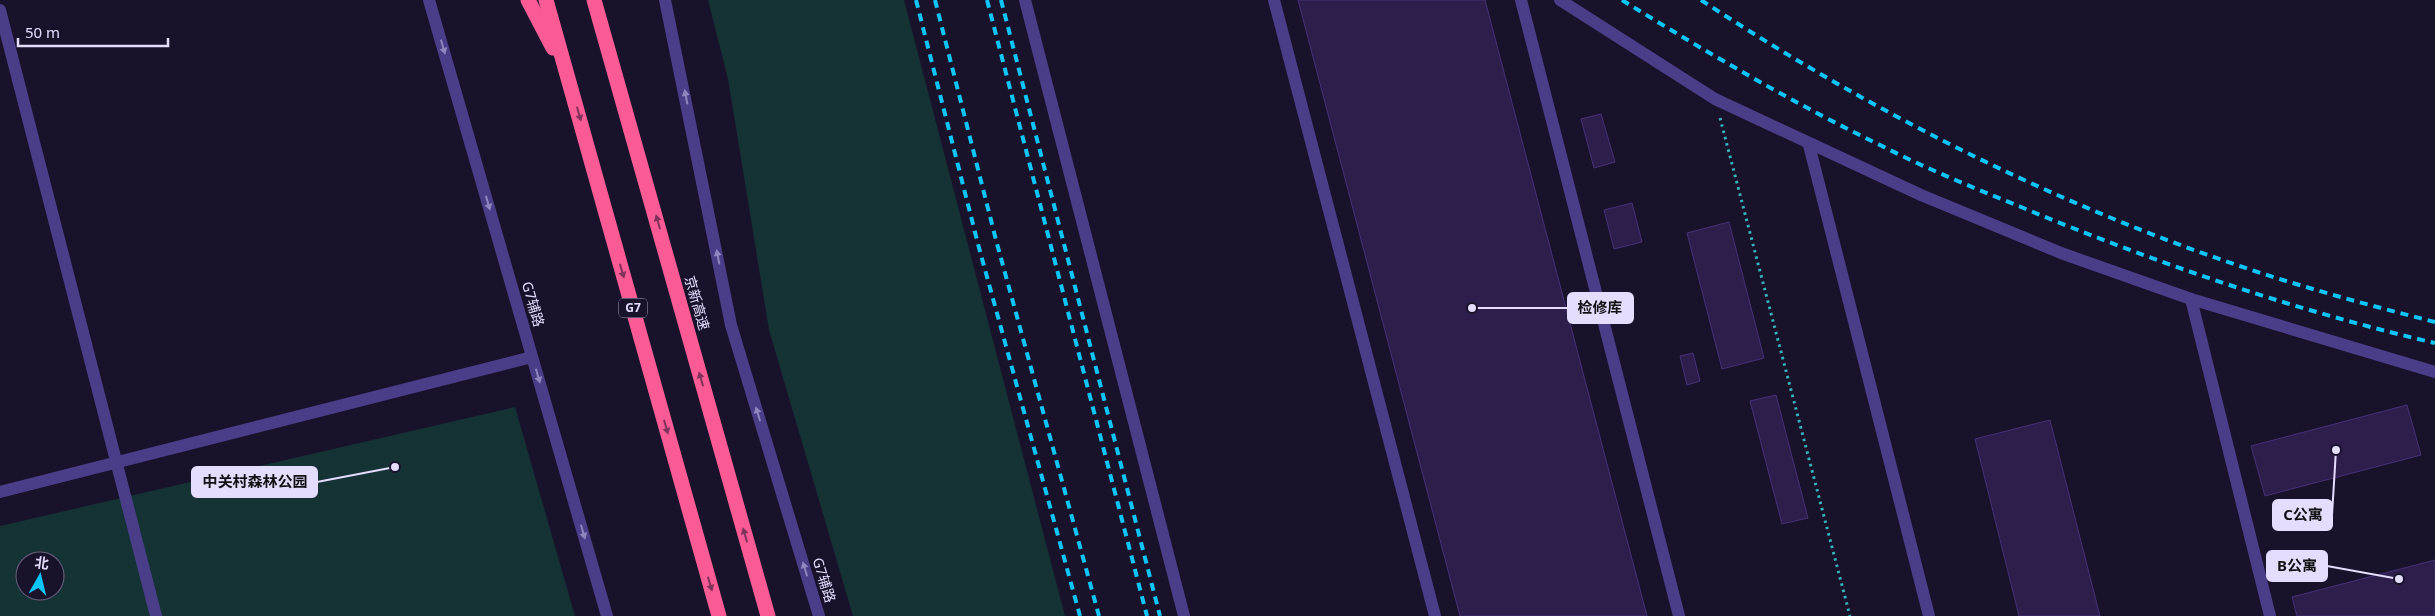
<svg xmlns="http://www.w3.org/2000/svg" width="2435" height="616" font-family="'Noto Sans','Noto Sans SC',sans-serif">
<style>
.green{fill:#153235;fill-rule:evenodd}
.building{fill:#2d1e4c;stroke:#473177}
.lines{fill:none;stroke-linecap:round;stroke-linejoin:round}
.path{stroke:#34b3bb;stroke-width:3;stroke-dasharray:2.5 4;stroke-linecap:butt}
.minor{stroke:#4a3e89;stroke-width:12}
.highway{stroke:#fb5b94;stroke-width:15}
.rail{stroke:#0dc6f9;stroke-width:4;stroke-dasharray:8 6;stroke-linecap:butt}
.oneway{fill:#8f86be}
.oneway2{fill:#7f335a}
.labels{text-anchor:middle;stroke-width:5;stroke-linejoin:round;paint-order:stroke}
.shield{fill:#19122b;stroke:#a7a0bf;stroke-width:1}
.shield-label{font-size:12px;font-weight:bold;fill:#e4ddfe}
.street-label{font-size:14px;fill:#e4ddfe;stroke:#19122b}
.leader{fill:none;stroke:#e4ddfe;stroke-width:2}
.callout-dot{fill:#e4ddfe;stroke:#19122b;stroke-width:2}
.callout{fill:#e4ddfe;stroke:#e4ddfe;stroke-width:2}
.callout-label{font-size:15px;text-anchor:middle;font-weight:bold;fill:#111}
</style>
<rect width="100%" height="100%" fill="#19122b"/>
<!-- green -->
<g class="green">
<path d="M708 0H904L1065 616H853L769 330 728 79Z"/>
<path d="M515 407 575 616H0V526ZM25 561H55V591H25Z"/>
</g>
<!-- building -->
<g class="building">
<path d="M1298 0H1485L1647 616H1460Z"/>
<path d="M1601 114 1615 162 1594 168 1581 119Z"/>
<path d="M1632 203 1642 242 1614 249 1604 210Z"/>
<path d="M1729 222 1764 358 1722 369 1687 233Z"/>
<path d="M1693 353 1700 381 1687 385 1680 356Z"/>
<path d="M1776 395 1808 518 1782 524 1750 401Z"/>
<path d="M2407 405 2421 455 2265 496 2251 446Z"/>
<path d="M2050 420 2100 616H2019L1975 439Z"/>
<path d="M2435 560V616H2297L2292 597Z"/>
</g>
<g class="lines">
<!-- path -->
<path class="path" d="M1720 118 1850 616"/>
<!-- minor -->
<g class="minor">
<path d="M429 0 607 616"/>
<path d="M665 0 731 325 819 616"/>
<path d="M1025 0 1184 616"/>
<path d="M1274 0 1435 616"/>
<path d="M1521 0 1679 616"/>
<path d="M1560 0 1715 99 1921 195 2061 253 2191 299 2435 372"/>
<path d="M0 10 156 616"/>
<path d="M1809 145 1929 616"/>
<path d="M2191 299 2270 616"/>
<path d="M0 492 532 357"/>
</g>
<!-- highway -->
<g class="highway">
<path d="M528 0 553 48"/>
<path d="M546 0 719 616"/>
<path d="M594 0 768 616"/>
</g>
<!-- rail -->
<g class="rail">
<path d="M916 0 978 244 1080 616"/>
<path d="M935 0 996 240 1099 616"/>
<path d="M987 0 1147 616"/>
<path d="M1001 0 1160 616"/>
<path d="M1622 0C1706 52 1793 103 1882 146 1927 169 1974 188 2021 207 2156 263 2293 310 2435 343"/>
<path d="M1701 0C1864 107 2040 197 2225 261 2294 285 2364 304 2435 322"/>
</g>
</g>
<!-- one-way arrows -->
<defs><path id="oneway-solid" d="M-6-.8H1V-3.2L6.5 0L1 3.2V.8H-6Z" transform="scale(1.25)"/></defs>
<g class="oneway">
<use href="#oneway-solid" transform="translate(443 47) rotate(74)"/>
<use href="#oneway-solid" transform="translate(686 97) rotate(-101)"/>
<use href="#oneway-solid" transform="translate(488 203) rotate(74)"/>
<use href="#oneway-solid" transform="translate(718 257) rotate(-101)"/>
<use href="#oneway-solid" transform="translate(538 376) rotate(74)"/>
<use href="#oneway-solid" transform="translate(758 414) rotate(-107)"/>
<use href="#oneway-solid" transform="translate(583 532) rotate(74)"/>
<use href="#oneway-solid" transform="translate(805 569) rotate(-107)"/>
</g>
<g class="oneway2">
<use href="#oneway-solid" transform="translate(579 114) rotate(74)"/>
<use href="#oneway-solid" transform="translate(658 222) rotate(-106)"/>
<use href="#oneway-solid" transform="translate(622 271) rotate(74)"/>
<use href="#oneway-solid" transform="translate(701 379) rotate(-106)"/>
<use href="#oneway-solid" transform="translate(666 427) rotate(74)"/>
<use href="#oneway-solid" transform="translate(745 535) rotate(-106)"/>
<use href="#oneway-solid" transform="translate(710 584) rotate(74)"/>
</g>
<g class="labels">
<!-- shield labels -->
<rect class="shield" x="619" y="298.5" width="28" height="19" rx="4"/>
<g class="shield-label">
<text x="633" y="312">G7</text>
</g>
<!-- street labels -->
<g class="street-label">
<text transform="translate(697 303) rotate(74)" y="5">京新高速</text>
<text transform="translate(533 304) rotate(74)" y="5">G7辅路</text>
<text transform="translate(824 580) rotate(73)" y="5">G7辅路</text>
</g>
</g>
<!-- callouts -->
<path class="leader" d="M1472 308L1568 308M395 467L317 482M2336 450L2332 515M2399 579L2327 566"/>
<g class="callout-dot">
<circle cx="1472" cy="308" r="5"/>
<circle cx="395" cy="467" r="5"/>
<circle cx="2336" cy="450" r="5"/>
<circle cx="2399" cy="579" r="5"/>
</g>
<g class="callout">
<rect x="1568" y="293" width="65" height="30" rx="5"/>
<rect x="192" y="467" width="125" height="30" rx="5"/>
<rect x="2273" y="500" width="59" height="30" rx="5"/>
<rect x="2267" y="551" width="60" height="30" rx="5"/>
</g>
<g class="callout-label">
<text x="1600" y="313">检修库</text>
<text x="255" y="487">中关村森林公园</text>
<text x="2303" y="520">C公寓</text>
<text x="2297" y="571">B公寓</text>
</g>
<!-- north arrow -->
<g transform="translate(40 576) rotate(8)"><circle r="24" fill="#19122b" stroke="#6a637f"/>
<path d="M0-4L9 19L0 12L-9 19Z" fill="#0dc6f9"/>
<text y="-8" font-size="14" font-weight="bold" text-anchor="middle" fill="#e4ddfe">北</text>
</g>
<!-- scale -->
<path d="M18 38v8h150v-8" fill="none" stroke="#e4ddfe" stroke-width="2.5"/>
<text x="25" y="38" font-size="15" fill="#e4ddfe" stroke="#19122b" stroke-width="4" paint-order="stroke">50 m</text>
</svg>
